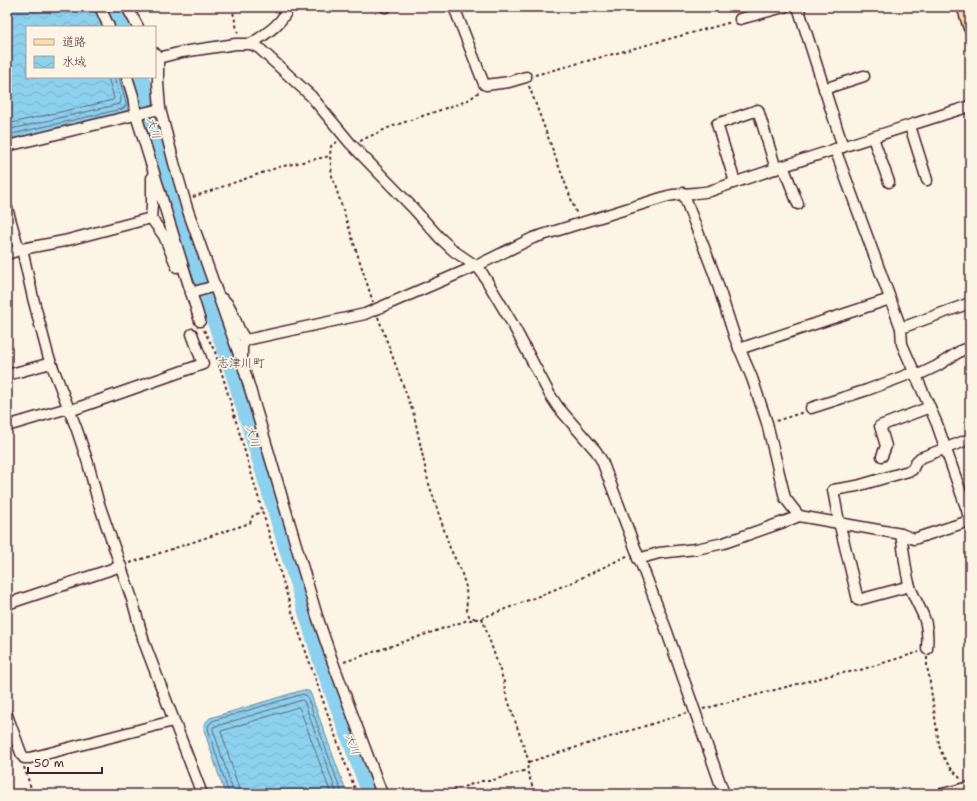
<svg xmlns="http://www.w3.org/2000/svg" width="977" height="801" font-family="'Shantell Sans','Klee One',sans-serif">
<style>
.water{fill:url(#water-waves);stroke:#728aa0}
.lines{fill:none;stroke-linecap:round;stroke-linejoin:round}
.shore{stroke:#646679;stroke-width:1}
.river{stroke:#8cd1ee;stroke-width:18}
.minor-casing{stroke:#4a1f2b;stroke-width:13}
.major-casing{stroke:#4a1f2b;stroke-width:16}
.path{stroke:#4a1f2b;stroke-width:2;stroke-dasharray:3 3;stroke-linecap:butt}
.minor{stroke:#fcf5e5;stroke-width:10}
.major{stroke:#fddcac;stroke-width:13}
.labels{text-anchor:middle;stroke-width:3.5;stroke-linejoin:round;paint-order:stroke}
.water-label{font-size:11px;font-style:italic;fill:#5e5466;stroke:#fcf5e5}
.quarter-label{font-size:12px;fill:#4a1f2b;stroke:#fcf5e5}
</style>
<defs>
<pattern id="water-waves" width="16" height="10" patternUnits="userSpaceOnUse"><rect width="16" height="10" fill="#8cd1ee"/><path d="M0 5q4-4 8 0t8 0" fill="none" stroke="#7ab3cc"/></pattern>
</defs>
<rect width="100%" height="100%" fill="#fcf5e5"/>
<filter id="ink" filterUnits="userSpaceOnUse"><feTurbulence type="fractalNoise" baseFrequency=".025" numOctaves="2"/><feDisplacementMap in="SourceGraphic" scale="8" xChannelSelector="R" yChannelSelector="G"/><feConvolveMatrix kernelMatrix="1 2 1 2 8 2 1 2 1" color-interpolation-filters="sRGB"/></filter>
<g filter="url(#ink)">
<!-- water -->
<g class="water">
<path d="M7 7H96L105 27H27V77H123L130 103 127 110 119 114 7 140Z"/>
<path d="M303 690 308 691 310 692 347 794H225L204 730C204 724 206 721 210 718Z"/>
</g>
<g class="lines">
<!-- shore -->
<g class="shore">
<path d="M7 124 113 100 114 98 108 77"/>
<path d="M7 130 120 104 121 100 114 77"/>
<path d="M7 135 122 109 126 106V103L119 77"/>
<path d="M229 794 208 729 209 725 212 721 303 694 307 696 342 794"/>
<path d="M234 794 213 729V727L302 700 304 701 337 794"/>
<path d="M240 794 239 789 221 731 298 707 300 709 331 794"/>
</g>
<!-- river -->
<g class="river">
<path d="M114 7 123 27"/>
<path d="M140 77 154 122 181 225 234 372 322 661 371 794"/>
</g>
<!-- minor casing -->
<g class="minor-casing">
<g id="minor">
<path d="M100 7 109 27"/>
<path d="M127 7 138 27"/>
<path d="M385 7H386"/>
<path d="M454 7 484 84 486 85 509 82 526 77"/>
<path d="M798 7 843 147"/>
<path d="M740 19 784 7"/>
<path d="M251 44C264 35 284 23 288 7"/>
<path d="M155 53 158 58V83L160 109 174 163 187 208 240 357"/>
<path d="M158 58 182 52 236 44H251L259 48 311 96 350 143 413 208 439 237 454 251 476 266 481 271 512 323 550 395 558 407 596 451 602 461 666 629 724 794"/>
<path d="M127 77 133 96 136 115 200 321"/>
<path d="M824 89 864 76"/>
<path d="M910 126 927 180"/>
<path d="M873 138 889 182"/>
<path d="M7 146 160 109"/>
<path d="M835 149 901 328 902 344 937 424 967 510 970 524"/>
<path d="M783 166 798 204"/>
<path d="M152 178V205L151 218 164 236 177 267"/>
<path d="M735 182 717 124 758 110 776 169"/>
<path d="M683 193 715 276 735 338 752 378 767 423 785 498 799 516"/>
<path d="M7 208 19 250"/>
<path d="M22 249 33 298 48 355 77 430 88 463 98 501 132 599 144 642 202 794"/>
<path d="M7 254 22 249 64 241 151 218"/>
<path d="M191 293 215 286"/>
<path d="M219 297C235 304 234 328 246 340L365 314 476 266 533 238 668 196C682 193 696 194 710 191 796 161 883 134 970 106"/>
<path d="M901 328 970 303"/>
<path d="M246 340 242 346V362L317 616 332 660 382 794"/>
<path d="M739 349 890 299"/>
<path d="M7 375 51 363"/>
<path d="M916 376 937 366 962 350 970 348"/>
<path d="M811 408 867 390 915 372"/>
<path d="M69 411 203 364 192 334"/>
<path d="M7 426 68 408"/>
<path d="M882 456 886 446 880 426 930 407"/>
<path d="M901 534C904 551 905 570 910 587 914 597 919 606 923 615 928 626 928 638 927 649"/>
<path d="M638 559 659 553 696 549 724 543 792 519 799 516 901 534 914 539 969 521"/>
<path d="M910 586 858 600 839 522 833 490 857 486 912 470 916 462 920 458 970 439"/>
<path d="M7 604 121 566"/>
<path d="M7 715 21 753 24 758H30L173 721"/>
<path d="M942 794 970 787"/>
</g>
</g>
<!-- major casing -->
<g class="major-casing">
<path id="major" d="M964 7 970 27"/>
</g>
<!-- path -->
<g class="path">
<path d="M232 7 238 34"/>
<path d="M535 75 732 22"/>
<path d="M529 86 577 215"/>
<path d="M360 141 390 127 461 103 470 99 480 91"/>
<path d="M337 142 331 146 330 156 332 176 373 302"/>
<path d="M193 197 279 167 330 156"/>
<path d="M378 317 414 415 428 481 450 548 461 571 466 587 467 611 469 616 476 619"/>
<path d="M204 330 215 352 223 377 292 612 342 755 357 794"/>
<path d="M776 421 804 412"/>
<path d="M130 563 250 523 253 515 263 512"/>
<path d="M482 618 504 682 505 691 529 762 527 770 535 794"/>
<path d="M927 657V667L929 676 939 745C943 760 951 769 962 780"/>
<path d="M344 662 465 621 482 618 539 596 575 581 629 555"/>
<path d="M703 709 835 674 857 671 919 652"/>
<path d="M7 757 12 755"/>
<path d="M529 762 687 713"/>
<path d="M24 767 33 794"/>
<path d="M441 794 482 781H490L527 770"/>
</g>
<!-- minor -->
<use href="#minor" class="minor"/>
<!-- major -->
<use href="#major" class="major"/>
</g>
</g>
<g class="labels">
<!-- water labels -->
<g class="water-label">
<text transform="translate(154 128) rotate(74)" y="4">大川</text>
<text transform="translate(253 436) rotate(73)" y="4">大川</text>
<text transform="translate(353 744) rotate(70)" y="4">大川</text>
</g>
<!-- quarter labels -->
<g class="quarter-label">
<text x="241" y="367">志津川町</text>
</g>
</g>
<!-- margin -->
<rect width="977" height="801" fill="none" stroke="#fcf5e5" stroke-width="24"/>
<rect x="12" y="12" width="953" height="777" fill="none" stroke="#4a1f2b" stroke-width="1.5" filter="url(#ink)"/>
<!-- legend -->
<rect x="26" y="26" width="130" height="52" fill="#fcf5e5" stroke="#b59f9b"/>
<rect x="34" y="39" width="20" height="6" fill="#fddcac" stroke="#b59f9b"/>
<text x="62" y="46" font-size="12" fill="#4a1f2b">道路</text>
<rect x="34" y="56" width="20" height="12" fill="url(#water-waves)" stroke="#b59f9b"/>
<text x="62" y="66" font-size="12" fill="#4a1f2b">水域</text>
<!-- scale -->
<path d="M28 767v6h74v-6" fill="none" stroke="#4a1f2b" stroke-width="2"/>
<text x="34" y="767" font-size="12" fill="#4a1f2b" stroke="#fcf5e5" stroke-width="3" paint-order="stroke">50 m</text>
</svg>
